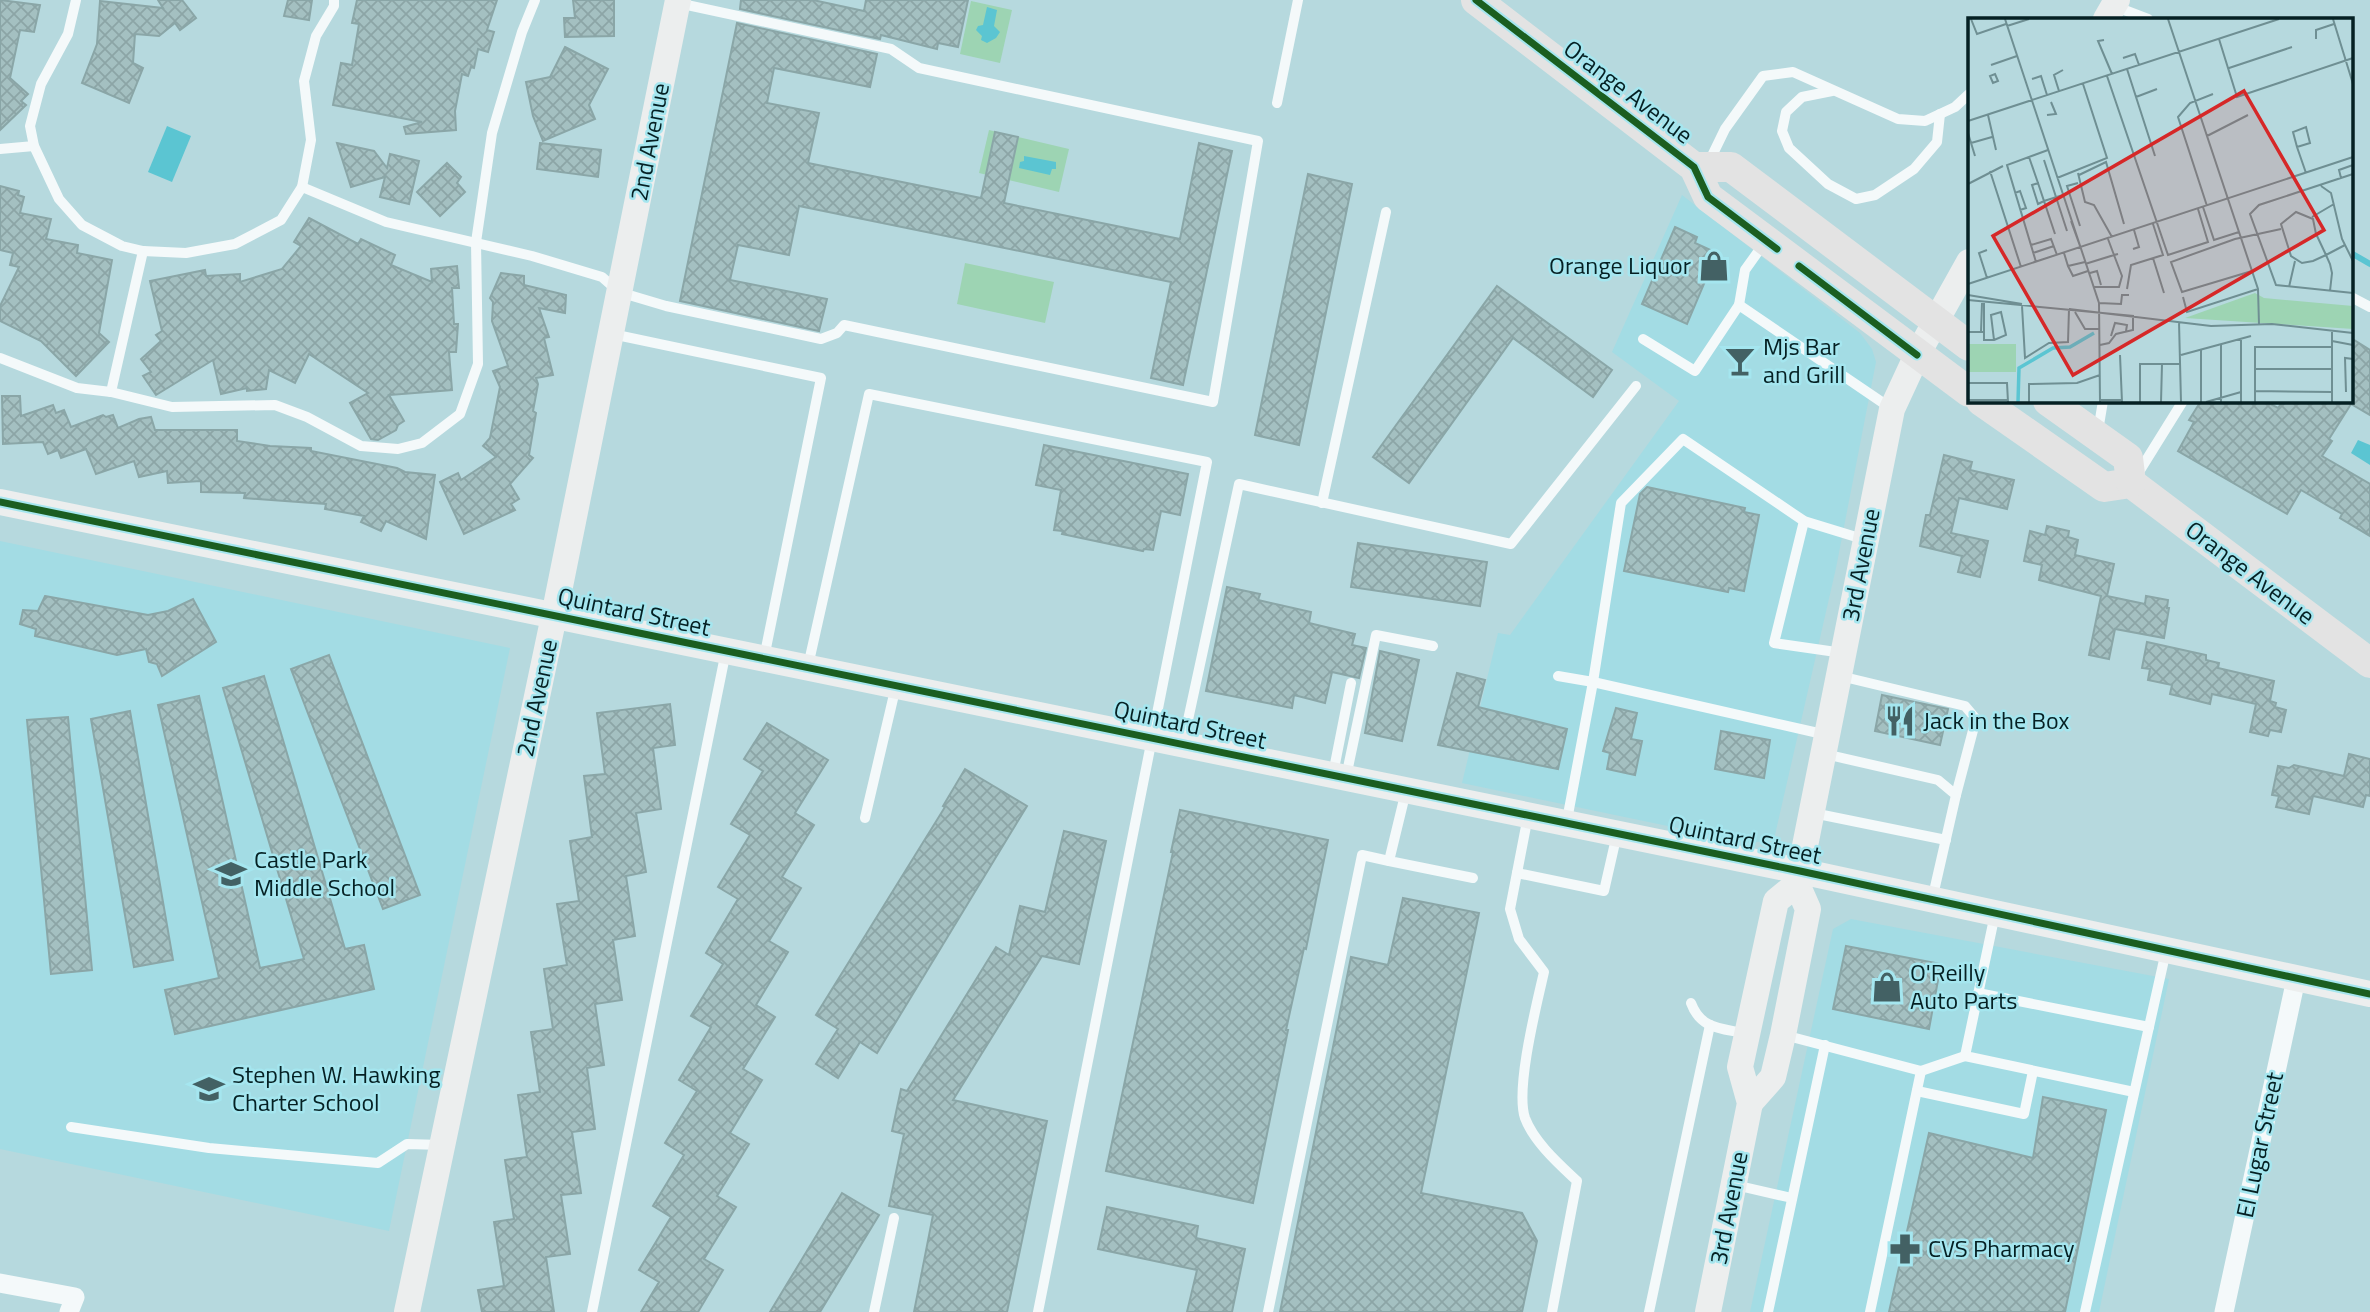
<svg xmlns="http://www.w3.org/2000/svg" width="2370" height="1312" font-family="'Titillium Web',sans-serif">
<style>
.built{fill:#a3dce4}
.pitch{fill:#9dd4b3}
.water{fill:#5bc5d2}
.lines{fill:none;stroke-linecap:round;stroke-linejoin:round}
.stream{stroke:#5bc5d2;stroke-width:6}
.building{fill:url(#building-cross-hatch);stroke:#8aa6a7;stroke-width:2}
.lane{stroke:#f4f9fa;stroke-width:10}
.street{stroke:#f4f9fa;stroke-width:19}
.secondary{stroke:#eceeee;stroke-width:26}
.primary{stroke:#e3e3e3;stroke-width:30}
.cycleway-casing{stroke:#a5e6ef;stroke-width:11}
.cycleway{stroke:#1b5e20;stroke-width:7}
.labels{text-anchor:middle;stroke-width:5;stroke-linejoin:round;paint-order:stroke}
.street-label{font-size:24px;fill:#052023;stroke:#a5e6ef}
.poi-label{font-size:24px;fill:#052023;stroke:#a5e6ef;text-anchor:start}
.inset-river{fill:none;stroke:#5bc5d2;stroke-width:3.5}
.inset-road{fill:none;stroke:#6f8f93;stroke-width:2}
.view{fill:#d62828;fill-opacity:0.15;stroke:#d62828;stroke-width:3.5}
.inset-edge{fill:none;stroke:#052023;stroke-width:3.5}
</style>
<defs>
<pattern id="building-cross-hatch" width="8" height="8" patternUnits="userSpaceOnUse" patternTransform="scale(1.75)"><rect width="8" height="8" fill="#a4c0c1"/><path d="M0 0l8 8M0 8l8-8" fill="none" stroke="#8ca5a6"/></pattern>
</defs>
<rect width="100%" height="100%" fill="#b6d9de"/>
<!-- built -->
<g class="built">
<path d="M1682 195 1860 333 1872 349 1876 362 1836 568 1775 835 1765 841 1749 843 1462 783 1498 633 1510 635 1679 401 1612 352Z"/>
<path d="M0 541 510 648 389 1231 0 1149Z"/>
<path d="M1851 919 2169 979 2099 1312H1750L1833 929Z"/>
</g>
<!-- pitch -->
<g class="pitch">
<path d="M971 1 1012 10 1000 63 960 54Z"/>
<path d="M989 130 1069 149 1059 192 979 173Z"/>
<path d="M965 263 1054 282 1045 323 957 304Z"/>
</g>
<!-- water -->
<g class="water">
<path d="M987 7 997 10 994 26 1000 32 996 38 987 43 981 40 982 36 976 30 978 26 983 25Z"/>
<path d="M167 126 191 136 172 182 148 172Z"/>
<path d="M1024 156 1056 162V169H1052L1050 175 1019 168 1020 162 1024 161Z"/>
<path d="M2358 440 2370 445V465L2351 453Z"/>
</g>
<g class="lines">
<!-- stream -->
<path class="stream" d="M2351 253 2370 264"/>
</g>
<!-- building -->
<g class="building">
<path d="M0 0 40 5 34 32 20 30 10 78 28 94 21 101 26 105 0 130Z"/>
<path d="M158 0H182L196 18 180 30 175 23 159 36 135 34 133 63 143 68 129 103 82 83 97 44 100 1 163 8Z"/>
<path d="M288 0H312L309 20 284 16Z"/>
<path d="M357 0H497L487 30 494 32 488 52 478 49 474 68 471 67 468 76 462 74 455 111 456 130 406 134 404 127 422 122 333 105 341 63 352 65 359 24 352 23Z"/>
<path d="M573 0H614V36L565 37 564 18H575Z"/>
<path d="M741 0H813L864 11 866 0H968L958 47 938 43 937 49 881 35 880 39 740 9Z"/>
<path d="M737 23 877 54 870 87 774 68 767 103 819 113 808 163 981 198 995 132 1018 137 1004 203 1180 239 1199 143 1232 151 1183 385 1151 378 1171 282 799 206 789 255 738 245 730 280 827 299 819 331 680 301Z"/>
<path d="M565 47 608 69 589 105 595 119 543 141 533 116 526 82 550 77Z"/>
<path d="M337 143 374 151 387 168 390 154 419 161 409 204 380 197 385 177 351 187Z"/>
<path d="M540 143 601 150 598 177 537 169Z"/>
<path d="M447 163 461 177 457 183 465 192 440 216 417 192Z"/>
<path d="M1308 174 1352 184 1299 445 1255 435Z"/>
<path d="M0 186 19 191 18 195 24 197 20 213 51 219 46 239 78 245 77 253 112 260 99 333 109 342 76 376 41 341 0 321V306L19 267 10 265 13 253 0 250Z"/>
<path d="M309 218 358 244 361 239 395 255 391 265 432 282 431 269 457 266 459 288H452L454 324H458L456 352H449L452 390 389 395 404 421 398 425 396 430 378 440 371 439 350 403 368 393 309 354 295 383 269 370 266 389 247 391V388L221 394 213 360 156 395 143 376 151 372 141 359 161 341 156 335 162 331 150 281 205 270 206 276 240 274V282L282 269 301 246 294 242Z"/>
<path d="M1675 227 1697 237 1695 243 1717 253 1687 324 1642 304Z"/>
<path d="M501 273 524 276V285L566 295 565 313 539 308 549 337 544 338 553 375 536 378 538 384 533 411 536 413 529 455 533 458 510 484 519 499 511 504 515 510 464 534 440 482 458 473 461 480 496 457 483 446 490 438 500 387 493 371 508 366 492 321 493 302 490 298Z"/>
<path d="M1497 286 1612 370 1593 397 1513 338 1409 483 1373 457Z"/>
<path d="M2351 338 2370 350V415L2351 404 2329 439 2332 441 2322 456 2370 484V536L2340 518 2342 514 2301 490 2287 514 2178 451 2194 422 2189 420 2201 401H2265L2278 408 2283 401H2351Z"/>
<path d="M2 396H20L21 416 53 405 56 413 64 410 71 427 103 415 106 417 113 415 118 428 139 419 151 417 155 430H237V441L270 446 311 448V451L397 468 405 472 435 475 426 539 386 521 381 531 361 522 364 516 325 509 326 504 244 498 245 493 201 492V481L168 483 167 471 139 477 134 461 96 474 86 449 61 458 58 450 48 454 43 442 3 444Z"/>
<path d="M1044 445 1188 474 1180 515 1161 511 1153 550 1144 549 1143 551 1062 534 1063 531 1054 530 1061 490 1036 485Z"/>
<path d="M1944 455 1972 462 1970 470 2014 480 2007 509 1959 498 1951 533 1988 541 1980 577 1958 572 1962 556 1920 546 1926 515H1930Z"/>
<path d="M1647 487 1745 508 1744 512 1759 515 1744 591 1729 588 1728 592 1624 571 1640 494Z"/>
<path d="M2047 526 2069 531 2068 537 2078 540 2075 555 2114 564 2107 596 2145 604 2146 596 2168 600 2167 608H2169L2164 638 2115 629 2109 659 2089 655 2101 596 2039 580 2042 565 2024 561 2030 531 2045 535Z"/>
<path d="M1358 543 1487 562 1480 606 1351 587Z"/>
<path d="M1227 587 1260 594 1258 600 1311 612 1309 623 1355 634 1352 645 1366 648 1359 678 1332 672 1325 703 1294 695 1292 708 1206 691Z"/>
<path d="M45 596 148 615 168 611 193 599 216 642 162 676 157 664 149 662 146 649 117 655 35 636 36 629 20 624 23 610 38 611Z"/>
<path d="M2147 642 2206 655V660L2219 663 2218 668 2274 681 2270 701 2276 703 2275 707 2286 710 2281 732 2270 730 2268 736 2250 732 2256 704 2212 694 2210 704 2170 694 2172 685 2148 680 2150 669 2142 668Z"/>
<path d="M1380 651 1419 660 1402 741 1365 733Z"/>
<path d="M329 655 420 895 383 909 291 669Z"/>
<path d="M1457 673 1485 680 1478 707 1567 729 1558 769 1438 745Z"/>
<path d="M264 676 345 949 364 945 374 989 175 1034 165 990 219 978 158 705 199 696 260 968 304 959 223 688Z"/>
<path d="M1882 695 1948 709 1940 745 1875 731Z"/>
<path d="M670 704 675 745 653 748 661 809 636 813 646 872 626 876 635 936 613 940 622 1000 595 1004 604 1065 587 1068 595 1129 572 1132 581 1193 561 1195 570 1254 546 1257 554 1312H482L478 1290 504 1286 494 1222 514 1219 505 1160 527 1157 518 1095 540 1092 531 1032 553 1029 544 969 567 965 557 904 579 901 570 841 592 837 584 776 605 774 597 713Z"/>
<path d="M1616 708 1637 713 1631 739 1642 741 1635 775 1607 769 1610 753 1603 751Z"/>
<path d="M130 711 173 960 134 967 91 719Z"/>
<path d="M68 717 92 970 51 974 27 720Z"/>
<path d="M767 723 828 760 795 813 814 825 782 877 801 888 769 941 788 952 756 1005 775 1017 743 1069 762 1080 730 1133 749 1144 717 1196 736 1207 704 1259 723 1270 698 1312H641L659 1282 639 1270 671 1217 653 1206 684 1155 665 1143 697 1091 679 1080 711 1027 691 1016 723 964 706 953 738 899 718 887 750 835 731 824 763 771 744 759Z"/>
<path d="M1721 731 1770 740 1764 778 1715 769Z"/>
<path d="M2349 754 2370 759V796L2366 795 2363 807 2313 796 2309 814 2276 807 2279 796 2272 795 2278 766 2289 768 2294 765 2344 776Z"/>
<path d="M965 769 1027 806 877 1053 860 1042 838 1078 816 1064 838 1029 816 1015 945 807 943 806Z"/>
<path d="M1180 810 1328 840 1306 949 1304 948 1286 1030H1288L1253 1203 1106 1171 1173 852H1171Z"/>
<path d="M1064 831 1106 841 1079 964 1042 956 953 1100 1047 1121 1007 1312H914L933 1215 889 1206 904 1134 892 1131 901 1089 907 1091 996 947 1009 955 1020 906 1045 912Z"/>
<path d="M1403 898 1479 913 1421 1193 1522 1213 1537 1241 1522 1312H1280L1351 957 1388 965Z"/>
<path d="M1846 946 1941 964 1929 1029 1833 1009Z"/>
<path d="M2043 1097 2106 1110 2065 1312H1889L1929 1133 2033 1158Z"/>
<path d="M842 1193 879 1215 820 1312H770Z"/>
<path d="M1107 1207 1198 1226 1196 1238 1245 1249 1232 1312H1187L1197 1270 1098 1249Z"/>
</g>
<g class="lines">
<!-- lane -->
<g class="lane">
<path d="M76 0 68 34 41 84 30 126 34 146 59 199 82 225 122 246 143 251 186 253 235 244 281 220 302 187 311 140 304 81 316 36 334 6V0"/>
<path d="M2114 6 2148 19"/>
<path d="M1832 91 1802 97 1786 112 1782 131 1789 148 1828 184 1856 199 1875 195 1914 169 1937 142 1940 114"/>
<path d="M1277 103 1298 0"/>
<path d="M0 149 34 146"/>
<path d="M1708 164 1725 129 1763 76 1793 72 1898 119 1925 121 1955 107 1969 94"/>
<path d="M302 187 386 222 532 256 602 277 619 292 666 306 821 339 837 333 844 325 1213 402 1258 141 919 68 891 49 678 3"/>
<path d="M2351 297 2370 307"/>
<path d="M1739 305 1745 270 1765 242"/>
<path d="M612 334 821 378 764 658"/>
<path d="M1643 339 1695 371 1739 305 1892 409"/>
<path d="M0 358 77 388 111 392 172 407 275 405 307 417 361 446 398 449 422 443 460 414 478 364 476 242 492 133 522 32 535 0"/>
<path d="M111 392 143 251"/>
<path d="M2098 431 2103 401"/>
<path d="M2137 475 2183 401"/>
<path d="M1322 503 1386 212"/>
<path d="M1804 521 1774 643 1843 653"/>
<path d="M808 666 869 394 1207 462 1038 1312"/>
<path d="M1558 676 1593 682 1621 503 1683 439 1804 521 1866 540"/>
<path d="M1840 676 1965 706 1976 719 1956 795"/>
<path d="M1183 743 1239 484 1511 544 1636 386"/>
<path d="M1825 754 1938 780 1956 795 1932 900"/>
<path d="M1333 774 1351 683"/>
<path d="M1346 777 1376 635 1433 646"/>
<path d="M1406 791 1389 861 1473 878"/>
<path d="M1813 813 1946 840"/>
<path d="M1528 816 1510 909 1519 939 1544 972C1537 1003 1515 1089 1525 1118 1534 1142 1559 1164 1577 1181L1552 1312"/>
<path d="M865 818 896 686"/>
<path d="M1567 820 1593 682 1827 735"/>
<path d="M1517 873 1604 891 1617 834"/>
<path d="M1995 914 1965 1056 2134 1092"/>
<path d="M1978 993 2149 1027"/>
<path d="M1691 1003C1701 1030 1722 1028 1747 1034"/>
<path d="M1784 1035 1921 1071 1965 1056"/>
<path d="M1917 1091 2024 1114 2033 1071"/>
<path d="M71 1127 209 1148 378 1163 407 1144 442 1145"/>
<path d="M1735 1185 1792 1198"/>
<path d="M592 1312 726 651"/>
<path d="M874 1312 894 1218"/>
<path d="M1268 1312 1362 855 1389 861"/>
<path d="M1649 1312 1710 1025"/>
<path d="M1768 1312 1825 1045"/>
<path d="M1870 1312 1921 1071"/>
<path d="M2085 1312 2166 951"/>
</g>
<!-- street -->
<g class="street">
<path d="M0 1283 75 1297 69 1312"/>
<path d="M2224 1312 2296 979"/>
</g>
<!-- secondary -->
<g class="secondary">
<path d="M2106 19 2117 0"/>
<path d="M0 502 1800 871 2370 994"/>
<path d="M1750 1103 1773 1077 1783 1035 1808 909 1797 884"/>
<path d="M407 1312 554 616 678 0"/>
<path d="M1708 1312 1750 1103 1740 1067 1776 901 1797 884 1800 871 1892 409 1917 355 1969 262"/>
</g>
<!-- primary -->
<g class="primary">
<path d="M1476 0 1694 167 1708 197 1969 392"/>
<path d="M1694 167H1731L1969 346"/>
<path d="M1981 401 2104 487 2131 483 2370 663"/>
<path d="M2048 401 2128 458 2131 483"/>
</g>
<!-- cycleway casing -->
<g class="cycleway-casing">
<g id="cycleway">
<path d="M1476 0 1694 167 1708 197 1777 249"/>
<path d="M1799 266 1917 355"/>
<path d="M0 502 1800 871 2370 994"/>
</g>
</g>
<!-- cycleway -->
<use href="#cycleway" class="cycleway"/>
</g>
<!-- icons -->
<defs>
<g id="shop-bare" transform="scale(2.415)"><path d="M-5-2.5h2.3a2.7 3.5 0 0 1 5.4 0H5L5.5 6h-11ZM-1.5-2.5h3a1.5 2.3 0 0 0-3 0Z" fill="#436164" stroke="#a5e6ef" stroke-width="2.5" paint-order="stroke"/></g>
<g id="bar-bare" transform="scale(2.415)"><path d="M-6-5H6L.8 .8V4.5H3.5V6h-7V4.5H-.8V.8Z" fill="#436164" stroke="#a5e6ef" stroke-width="2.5" paint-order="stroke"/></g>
<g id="restaurant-bare" transform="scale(2.415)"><path d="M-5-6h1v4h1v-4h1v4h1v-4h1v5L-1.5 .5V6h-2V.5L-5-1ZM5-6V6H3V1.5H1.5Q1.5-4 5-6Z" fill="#436164" stroke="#a5e6ef" stroke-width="2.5" paint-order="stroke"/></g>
<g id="school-bare" transform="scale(2.415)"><path d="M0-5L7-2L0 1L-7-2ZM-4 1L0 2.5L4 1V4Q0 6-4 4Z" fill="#436164" stroke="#a5e6ef" stroke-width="2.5" paint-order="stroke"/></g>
<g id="pharmacy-bare" transform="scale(2.415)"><path d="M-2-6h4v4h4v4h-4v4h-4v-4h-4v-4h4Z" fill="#436164" stroke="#a5e6ef" stroke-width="2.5" paint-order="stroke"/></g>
</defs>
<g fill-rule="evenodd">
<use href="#shop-bare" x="1714" y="266"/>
<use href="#bar-bare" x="1740" y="361"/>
<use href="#restaurant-bare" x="1900" y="721"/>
<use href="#school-bare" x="231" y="874"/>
<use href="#shop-bare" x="1887" y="987"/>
<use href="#school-bare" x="209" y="1089"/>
<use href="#pharmacy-bare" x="1905" y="1249"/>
</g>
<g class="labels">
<!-- street labels -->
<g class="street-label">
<text transform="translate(1628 92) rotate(37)" y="8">Orange Avenue</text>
<text transform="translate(650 142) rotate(-79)" y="8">2nd Avenue</text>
<text transform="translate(1861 565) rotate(-79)" y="8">3rd Avenue</text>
<text transform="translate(2250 573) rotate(37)" y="8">Orange Avenue</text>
<text transform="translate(634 612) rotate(12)" y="8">Quintard Street</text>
<text transform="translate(537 698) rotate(-78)" y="8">2nd Avenue</text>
<text transform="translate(1190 725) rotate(12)" y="8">Quintard Street</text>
<text transform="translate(1745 840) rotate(12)" y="8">Quintard Street</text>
<text transform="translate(2260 1145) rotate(-78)" y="8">El Lugar Street</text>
<text transform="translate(1729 1208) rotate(-79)" y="8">3rd Avenue</text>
</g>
<!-- poi labels -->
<g class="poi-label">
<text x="1691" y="274" text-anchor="end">Orange Liquor</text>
<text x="1763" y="355">Mjs Bar<tspan x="1763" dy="28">and Grill</tspan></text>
<text x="1923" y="729">Jack in the Box</text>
<text x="254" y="868">Castle Park<tspan x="254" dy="28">Middle School</tspan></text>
<text x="1910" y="981">O'Reilly<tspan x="1910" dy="28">Auto Parts</tspan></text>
<text x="232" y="1083">Stephen W. Hawking<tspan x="232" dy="28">Charter School</tspan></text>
<text x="1928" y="1257">CVS Pharmacy</text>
</g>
</g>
<!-- overview -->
<g transform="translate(1968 18)">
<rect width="385" height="385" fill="#b6d9de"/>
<path d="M287 275 296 280 385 288V311L217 300Z" fill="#9dd4b3"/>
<path d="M0 326H48V354H0Z" fill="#9dd4b3"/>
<path class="inset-river" d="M50 384 51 350 85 330 102 329 126 315"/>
<path class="inset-road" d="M3 1 9 16 38 6M37 1 131 285 132 384M200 1 290 271 291 306M365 1 385 66M39 8 61 1M251 21 269 79 385 40M348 21V12L366 6M136 22 130 23 144 56M155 40 167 36 171 47M23 47 49 38M261 50 324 29M159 51 187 138M27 56 30 63 25 65 22 58ZM139 58 200 237 240 224 230 191M64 61 73 58 79 77M91 73 86 57 95 52M168 79 189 71M20 97 28 132M79 97 88 96 83 84M0 103 311 1M0 115 7 138M239 118 280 97M3 125 24 119M329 129 342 125 338 109 325 114 329 129 338 155M61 139 70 165 64 167 70 186 76 183 87 216M76 142 99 213M22 153 53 249M110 155 117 184 126 187 144 219M385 156 291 187 282 196 308 267 385 275M111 157 138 144 156 206M89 160 139 140 115 66M373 160 371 152 385 147M70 165 76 183 95 177M110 165 99 168 112 208M0 166 35 148M353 168 363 175 374 221 385 243M47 175 52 173 58 190 52 192M239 188 210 99 222 85 245 76M235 189 246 222 271 214M344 199 366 186M103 203 112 228M63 227 83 221 89 237M165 231 171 229 166 212M19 232 11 235 19 260M65 235 86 228M96 235 100 248 117 244M185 240 196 275M68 244 39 147 80 132M117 246 146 237 140 221M100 248 105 258 120 253M284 253 214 274 203 244 267 221 313 211M122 255 129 253 133 267M0 266 385 139M125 269H151L154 258 146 237 150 236M321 269 327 243M159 271 163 247 195 237 185 206M362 273 364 255 362 246 358 237 350 220 348 216 345 201 328 194 313 206 323 238 334 245 345 243 358 237 377 227M0 277 54 286M215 279 219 294 290 271M0 282 166 298M16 285V314M131 285 153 286 154 277H161M54 288 57 340 81 325 100 324 101 291M101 291 243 308 304 306 385 315M107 294 117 311H131M211 304 213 384M1 314H16V322H26L23 297 33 294 38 317 26 322M13 314 14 285M143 318 147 305 159 307 158 313M273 320V384M364 323 385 327M132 327 141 325 148 316 165 312V299M253 327V384M233 332V384M152 337 154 384M213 337 283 318M287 351H364M0 365H39L40 384M287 373 364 374M378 374 377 340 385 341M0 382H40M132 382H154M61 384V366L109 365 132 357M172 384V346H213M193 384 194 346M238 384 273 374M287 384V329H364M364 384V313"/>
<path class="view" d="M276 73 356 212 105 357 25 218Z"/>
<rect width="385" height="385" class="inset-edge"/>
</g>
</svg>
